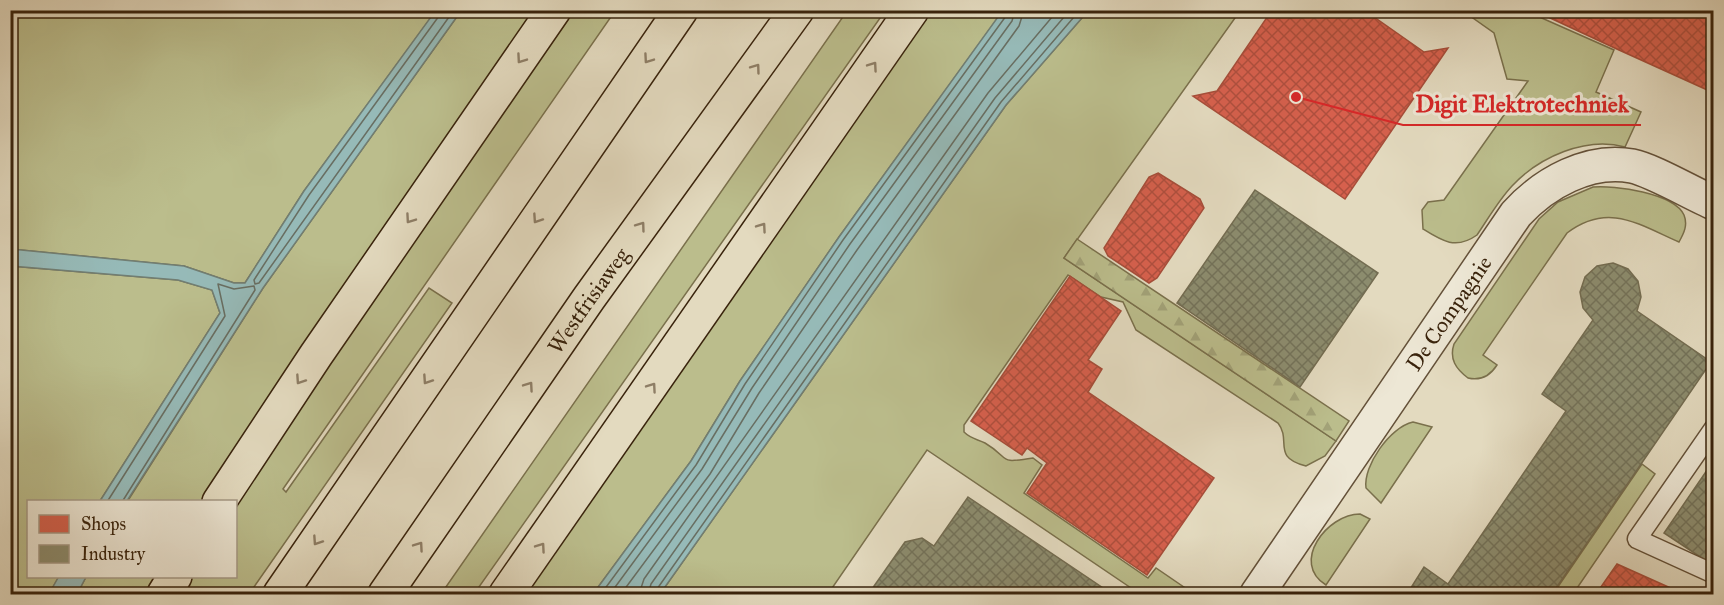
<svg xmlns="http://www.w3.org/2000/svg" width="1724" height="605" font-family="'IM FELL Great Primer',serif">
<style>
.green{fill:#bbbd8c;stroke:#7a704c;stroke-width:1.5}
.forest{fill:url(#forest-firs);stroke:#7a704c;stroke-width:1.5}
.water{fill:#96bab8;stroke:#717e73;stroke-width:1.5}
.shops{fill:url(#shops-cross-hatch);stroke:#a74e3a;stroke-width:1.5}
.industry{fill:url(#industry-cross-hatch);stroke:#736c51;stroke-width:1.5}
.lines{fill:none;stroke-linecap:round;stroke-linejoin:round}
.shore{stroke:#686e62;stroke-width:1.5}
.service-casing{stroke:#645139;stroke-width:21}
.minor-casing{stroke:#645139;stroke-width:36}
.trunk-casing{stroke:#39230c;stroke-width:36}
.service{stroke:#ede7d5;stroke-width:18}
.minor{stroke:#ede7d5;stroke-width:33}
.trunk{stroke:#e3dabf;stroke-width:33}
.oneway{stroke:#8e7e66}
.labels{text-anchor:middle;stroke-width:6;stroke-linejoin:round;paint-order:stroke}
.street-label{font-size:22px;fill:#39230c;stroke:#ede7d5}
.leader{fill:none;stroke:#d62828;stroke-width:2}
.callout-dot{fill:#d62828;stroke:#ede7d5;stroke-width:2}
.callout-label{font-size:24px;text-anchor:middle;font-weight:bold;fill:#d62828;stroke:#ede7d5;stroke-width:6;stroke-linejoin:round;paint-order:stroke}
</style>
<defs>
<pattern id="forest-firs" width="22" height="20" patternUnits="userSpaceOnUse" patternTransform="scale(1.5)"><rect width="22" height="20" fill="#bbbd8c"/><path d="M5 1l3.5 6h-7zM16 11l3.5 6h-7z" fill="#a2a278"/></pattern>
<pattern id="shops-cross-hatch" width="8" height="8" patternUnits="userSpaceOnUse" patternTransform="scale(1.5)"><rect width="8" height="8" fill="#d6604d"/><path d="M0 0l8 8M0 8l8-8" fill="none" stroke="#af4f3e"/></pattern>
<pattern id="industry-cross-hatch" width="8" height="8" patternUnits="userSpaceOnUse" patternTransform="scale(1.5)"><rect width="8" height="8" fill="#8c8c6e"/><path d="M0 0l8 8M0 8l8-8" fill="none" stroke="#737259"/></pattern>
</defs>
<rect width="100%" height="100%" fill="#e3dabf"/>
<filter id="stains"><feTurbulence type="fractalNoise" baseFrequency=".00333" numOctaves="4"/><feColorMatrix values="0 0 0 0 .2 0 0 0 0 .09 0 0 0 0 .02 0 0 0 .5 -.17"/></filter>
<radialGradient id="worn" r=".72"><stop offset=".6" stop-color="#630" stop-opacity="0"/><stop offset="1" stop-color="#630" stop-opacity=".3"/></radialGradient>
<!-- green -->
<g class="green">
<path d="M10 11H436L304 191 245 283H234L184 266 11 249Z"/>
<path d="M461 11H542L206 501 127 502 263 288Z"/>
<path d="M574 11H615L283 489 286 492 429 288 452 303 249 594H178L189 577 236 576V502L279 431Z"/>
<path d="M847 11H885L474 594H441Z"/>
<path d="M929 11H1003L839 237 740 381 691 461 593 594H519Z"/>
<path d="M1088 11H1240L1064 258 1336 441 1325 456 1306 466C1271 457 1292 441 1278 423L1136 330 1123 302 1101 297 1068 275 964 425V432C971 439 977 439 985 443 1012 459 996 464 1033 458L1042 465 1024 493 1148 578 1156 568 1194 594H1140L927 450 828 594H660L1006 105Z"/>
<path d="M1463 11H1526L1614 50 1596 92 1641 112 1625 147C1586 136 1539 157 1512 186 1498 201 1488 219 1477 235 1456 250 1442 241 1423 229L1422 210 1428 202 1444 200 1528 81 1507 79 1494 33Z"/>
<path d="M1593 187C1614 185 1674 193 1684 215 1688 225 1684 233 1679 242 1638 224 1608 202 1567 233L1483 355 1497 365C1490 376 1481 381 1468 378 1456 369 1449 359 1454 344L1539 219 1558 202Z"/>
<path d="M10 266 178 280 212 290 220 313 100 501 28 502V576L59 577 49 594H11Z"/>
<path d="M1413 422 1432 427 1381 503 1366 488C1363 466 1390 427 1413 422Z"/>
<path d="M1642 464 1655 474 1573 594H1553Z"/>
<path d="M1360 514 1370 519 1326 585C1290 563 1327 514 1360 514Z"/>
<path d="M86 577H160L150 594H77Z"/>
</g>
<!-- forest -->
<path class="forest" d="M1077 239 1349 421 1336 441 1064 258Z"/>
<!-- water -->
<g class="water">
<path d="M436 10 461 11 263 288 127 501H100L220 313 212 290 178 280 11 266V249L184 266 234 283H245L304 191Z"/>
<path d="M1003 10 1088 11 1006 105 660 594H593L691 461 740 381 839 237Z"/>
<path d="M59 576H86V577L77 594H49Z"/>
</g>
<!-- shops -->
<g class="shops">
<path d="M1272 10H1364L1424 52 1448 48 1345 199 1193 96 1217 91Z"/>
<path d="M1533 10H1714V93L1619 50Z"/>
<path d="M1158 173 1200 199 1204 208 1157 278 1149 283 1108 256 1104 248 1149 177Z"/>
<path d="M1070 276 1121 311 1088 360 1102 369 1088 392 1214 478 1147 575 1027 493 1047 463 1027 448 1022 455 971 421Z"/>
<path d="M1617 564 1684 594H1596Z"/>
</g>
<!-- industry -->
<g class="industry">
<path d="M1255 190 1378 273 1300 387 1177 303Z"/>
<path d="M1613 263 1628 269 1638 281 1641 297 1637 311 1711 362 1552 594H1407L1424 567 1448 584 1566 411 1542 394 1593 320 1583 308 1580 292 1585 277 1597 266Z"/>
<path d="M1714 460V566L1664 533Z"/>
<path d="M968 497 1112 594H873L872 589 905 542 922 538 934 546Z"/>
</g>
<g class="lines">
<!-- shore -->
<g class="shore">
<path d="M440 10 439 16 309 195 254 280 255 284 259 283 454 10"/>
<path d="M107 502 225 316 218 284 234 289 254 286 255 290 122 502"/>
<path d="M601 594 696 465 745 384 843 240 1006 16 1007 10"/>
<path d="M610 594 702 469 752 388 850 244 1012 21 1015 10"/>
<path d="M621 594 710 474 759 393 857 250 1019 26 1024 10"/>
<path d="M639 594 644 579 988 93 1058 10"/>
<path d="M648 594 651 584 995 98 1070 10"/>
<path d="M656 594 657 589 1001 102 1080 10"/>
</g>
<!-- service casing -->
<g class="service-casing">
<path id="service" d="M1714 428 1637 539 1714 574"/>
</g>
<!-- minor casing -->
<g class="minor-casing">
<g id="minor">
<path id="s1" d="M1257 594 1516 214C1544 183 1589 158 1632 166 1652 170 1693 194 1714 203"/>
</g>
</g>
<!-- trunk casing -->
<g class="trunk-casing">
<g id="trunk">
<path d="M219 502 316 355 554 10"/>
<path d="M164 594 175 576"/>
<path d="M280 594 681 10"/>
<path id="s2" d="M385 594 589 298 797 10"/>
<path d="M506 594 912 10"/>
</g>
</g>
<!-- service -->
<use href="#service" class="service"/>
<!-- minor -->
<use href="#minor" class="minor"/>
<!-- trunk -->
<use href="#trunk" class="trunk"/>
</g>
<!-- one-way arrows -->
<defs><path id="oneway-chevron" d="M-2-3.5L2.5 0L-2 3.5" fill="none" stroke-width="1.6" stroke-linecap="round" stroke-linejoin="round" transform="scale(1.5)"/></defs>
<g class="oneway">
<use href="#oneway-chevron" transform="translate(521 59) rotate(125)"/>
<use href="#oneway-chevron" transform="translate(648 59) rotate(125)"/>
<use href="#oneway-chevron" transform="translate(873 66) rotate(-55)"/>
<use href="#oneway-chevron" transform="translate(756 68) rotate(-54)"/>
<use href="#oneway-chevron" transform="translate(410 219) rotate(125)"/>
<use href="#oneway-chevron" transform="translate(537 219) rotate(124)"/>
<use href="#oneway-chevron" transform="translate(641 226) rotate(-54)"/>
<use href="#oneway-chevron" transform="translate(762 227) rotate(-55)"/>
<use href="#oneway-chevron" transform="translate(300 380) rotate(124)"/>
<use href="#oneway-chevron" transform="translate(427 380) rotate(124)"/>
<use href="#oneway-chevron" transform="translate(529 386) rotate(-55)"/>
<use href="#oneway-chevron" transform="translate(652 387) rotate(-55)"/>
<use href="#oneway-chevron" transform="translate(317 541) rotate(124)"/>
<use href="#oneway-chevron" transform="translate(419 546) rotate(-55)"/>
<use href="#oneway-chevron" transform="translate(541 547) rotate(-55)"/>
</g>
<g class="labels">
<!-- street labels -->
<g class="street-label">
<text dy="8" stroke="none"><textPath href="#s2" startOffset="357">Westfrisiaweg</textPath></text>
<text dy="8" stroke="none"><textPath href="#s1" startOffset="340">De Compagnie</textPath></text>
</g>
</g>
<!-- callouts -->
<path class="leader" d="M1296 97L1403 125H1641"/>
<circle class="callout-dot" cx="1296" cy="97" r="6"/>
<g class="callout-label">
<text x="1522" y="112">Digit Elektrotechniek</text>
</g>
<!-- margin -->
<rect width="1724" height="605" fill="none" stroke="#e3dabf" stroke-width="36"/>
<rect x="12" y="12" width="1700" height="581" fill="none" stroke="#39230c" stroke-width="3"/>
<rect x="18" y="18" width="1688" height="569" fill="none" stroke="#39230c" stroke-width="1.5"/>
<!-- legend -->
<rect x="27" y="500" width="210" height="78" fill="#ede7d5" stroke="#a59985" stroke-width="1.5"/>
<rect x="39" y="515" width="30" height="18" fill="#d6604d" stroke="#a59985" stroke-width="1.5"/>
<text x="81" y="530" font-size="18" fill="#39230c">Shops</text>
<rect x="39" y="545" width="30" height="18" fill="#8c8c6e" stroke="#a59985" stroke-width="1.5"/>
<text x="81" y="560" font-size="18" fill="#39230c">Industry</text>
<rect width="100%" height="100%" filter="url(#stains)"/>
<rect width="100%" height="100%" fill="url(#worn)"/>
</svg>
